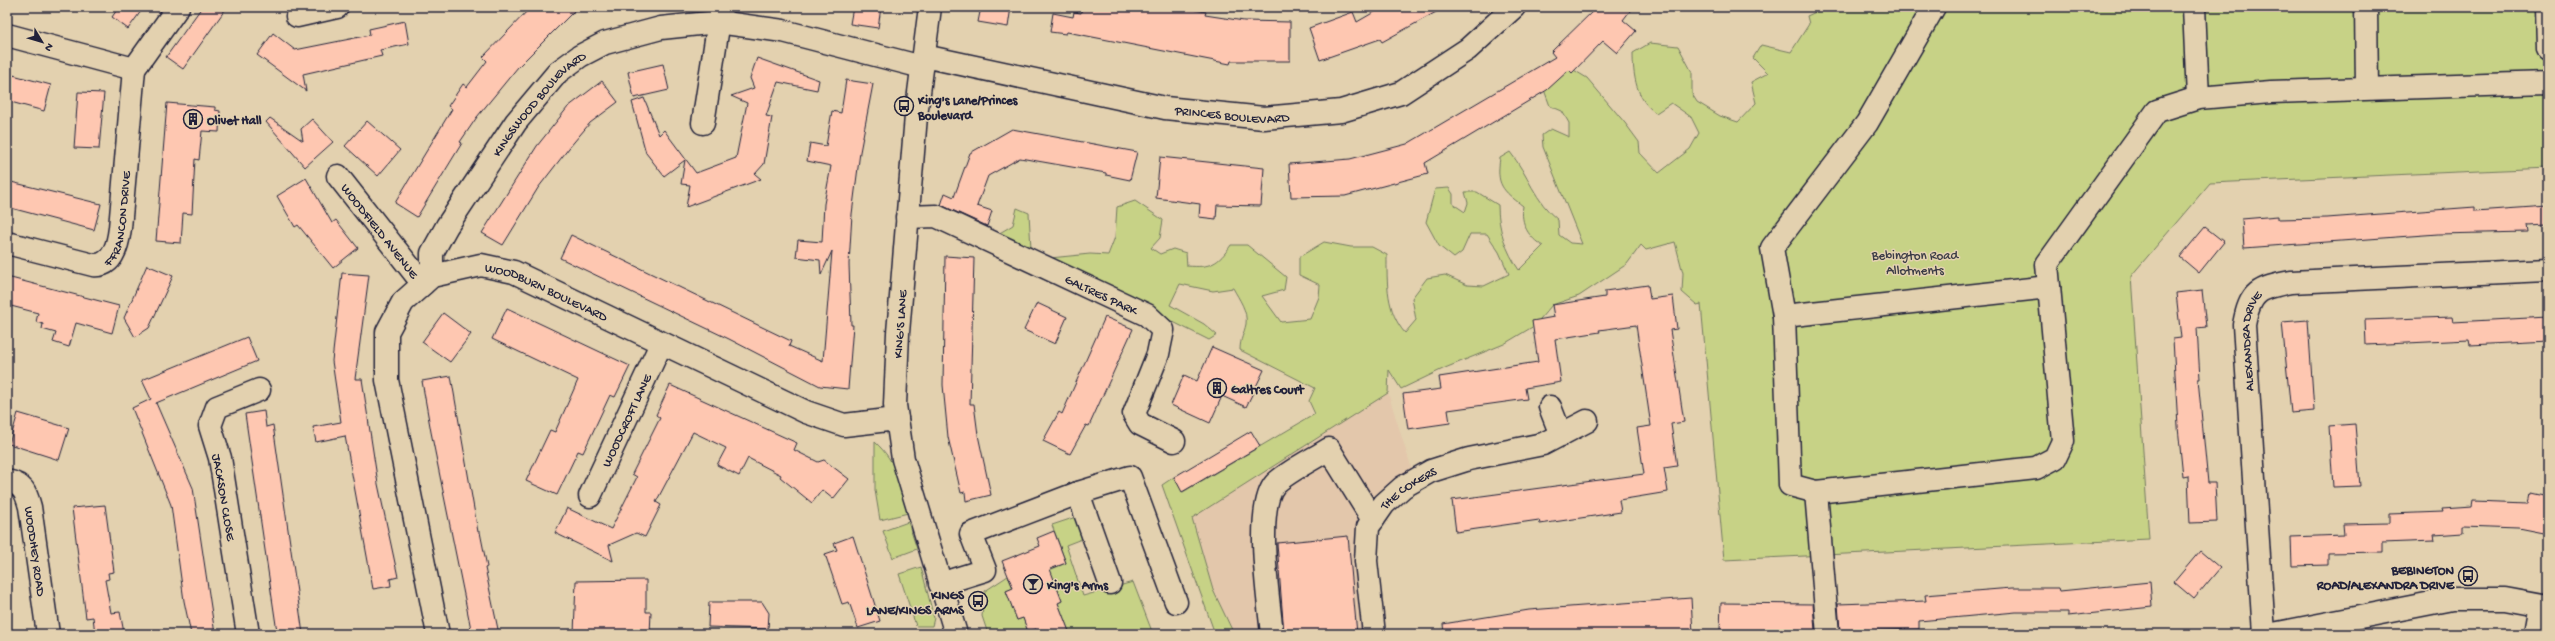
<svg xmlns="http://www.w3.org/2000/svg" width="2555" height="641" font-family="'Gochi Hand',sans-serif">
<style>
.built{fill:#e3c7ab}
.green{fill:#c7d286;stroke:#747a60}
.building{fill:#fec7b1;stroke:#22223b}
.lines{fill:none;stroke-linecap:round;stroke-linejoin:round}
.minor-casing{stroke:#22223b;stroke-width:25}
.major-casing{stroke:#22223b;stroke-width:25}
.minor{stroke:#e3d1af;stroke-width:22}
.major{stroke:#e3d1af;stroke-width:22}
.labels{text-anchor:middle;stroke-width:3;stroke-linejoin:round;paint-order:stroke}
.poi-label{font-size:13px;font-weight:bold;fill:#22223b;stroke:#e3d1af;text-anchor:start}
.street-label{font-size:13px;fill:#22223b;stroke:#e3d1af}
.park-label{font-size:13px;fill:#3b3c46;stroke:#e3d1af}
</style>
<rect width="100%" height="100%" fill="#e3d1af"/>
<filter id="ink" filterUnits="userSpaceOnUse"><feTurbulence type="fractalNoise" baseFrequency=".025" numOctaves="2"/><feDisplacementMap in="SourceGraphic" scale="8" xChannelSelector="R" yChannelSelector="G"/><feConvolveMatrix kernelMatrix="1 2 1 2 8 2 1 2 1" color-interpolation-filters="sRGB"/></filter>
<g filter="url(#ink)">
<!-- built -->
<path class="built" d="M1388 393 1413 473 1362 525 1367 634H1234L1213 590 1192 518Z"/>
<!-- green -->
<g class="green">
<path d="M1820 7H2548V168L2210 183 2131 276 2149 539 1724 560 1701 304 1697 305 1682 292 1683 273 1675 242 1646 250 1641 245 1627 264 1579 296 1552 305 1534 326 1504 344 1445 368 1401 389 1389 370 1388 393 1192 518 1213 590 1234 634H1215L1162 485 1174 477 1183 492 1315 414 1309 401 1315 388 1240 350C1240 339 1244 334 1246 324 1248 311 1239 299 1233 288L1213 291 1180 284 1170 305 1204 324 1217 335 1209 340 998 234 1013 225 1017 208 1029 213 1031 249 1050 258 1090 254 1108 255 1115 237 1117 207 1135 201 1163 220 1160 238 1151 248 1160 254 1173 249 1186 253 1187 266C1211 268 1218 264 1231 245H1247L1286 277 1284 290 1262 296 1281 322 1310 319 1319 297 1320 285 1299 275V257L1324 242 1351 247H1372L1387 255C1387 283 1386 311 1405 333L1416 320 1412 298 1427 278 1445 275 1467 285 1484 286 1509 274 1499 252 1487 234H1470L1462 252 1454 258 1439 246 1426 222 1435 189 1449 188 1453 194V204L1465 212 1468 203 1465 192H1477L1498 205C1498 229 1506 251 1519 270L1543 246C1529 238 1520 224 1523 206 1502 190 1496 185 1500 158L1510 152C1528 174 1535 202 1558 220L1559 235 1570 243 1582 244 1543 147 1542 135 1551 129 1569 137V123L1562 111 1550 106 1540 79 1572 69 1587 78 1625 123 1639 142 1640 153 1659 173 1690 149 1699 133 1691 117 1671 103 1656 113C1636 100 1633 75 1633 53L1650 43 1678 46 1692 72V94L1697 102 1720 116 1738 122 1756 103 1751 82 1768 73 1753 58 1761 45 1791 52 1809 24 1807 16 1818 11Z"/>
<path d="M875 442C898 463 900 484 908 513L880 520 875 490Z"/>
<path d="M1076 517 1084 538 1066 545 1083 596 1133 582 1153 634H1070L1058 603 1062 601 1054 579 1047 571 1066 563 1052 525Z"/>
<path d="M908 522 917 549 893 558 883 531Z"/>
<path d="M921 567 934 618 932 626H916L899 574Z"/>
<path d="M1008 576 1013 588 1006 591 1017 620 1023 618 1028 631 1036 629 1038 634H988L982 616 985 591Z"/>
</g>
<!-- building -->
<g class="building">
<path d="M119 7H144L128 29 112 17Z"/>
<path d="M202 7H227L183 69 166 57Z"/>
<path d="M531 7H578L518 67 477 117 460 142 462 143 417 217 395 203 452 109 448 106 463 84 467 87 487 61 483 57Z"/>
<path d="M853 7H881L878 28 850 24Z"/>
<path d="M981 7H1011L1008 27 978 22Z"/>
<path d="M1082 7H1196L1195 10 1206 12 1205 15 1244 21 1290 22V61H1231L1230 64 1067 32 1066 34 1050 32 1053 13 1073 17 1074 12 1081 13Z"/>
<path d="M1383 7H1445L1382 42 1380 39 1320 60 1309 28 1353 12 1357 22Z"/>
<path d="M1597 7H1633L1623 20 1636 31 1617 53 1603 41 1572 73 1569 70 1547 90 1425 163 1428 174 1345 196 1291 197 1289 164 1350 159 1407 144 1555 57 1551 52Z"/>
<path d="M405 21 409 44 380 50 382 56 303 74 306 91 257 55 273 33 295 50 370 35 369 29Z"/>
<path d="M757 58 819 80 817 90 778 82 766 116 772 117 764 164 755 174 761 179 686 207 690 185 681 184 685 160 664 176 646 153 632 102 644 98 659 135 664 130 696 173 736 158 747 103 731 96 754 88 750 78Z"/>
<path d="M663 64 669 90 634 98 628 72Z"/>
<path d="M13 75 51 85 44 111 7 101Z"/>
<path d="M846 80 873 84 860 152 852 214 849 264 851 325H853L848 389 820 386 729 339 560 258 571 235 791 341 789 346 823 361 832 251 821 275 820 260 796 257 798 240 822 242 824 204 831 166 807 161 810 143 826 146 832 111 841 113Z"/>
<path d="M602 81 618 102 590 123 569 148 538 188 503 245 482 233 537 146 568 107Z"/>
<path d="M78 92 104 93 99 149 74 148Z"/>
<path d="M167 103 215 107V110L220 111 219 132 202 131 199 160 195 159 192 214 183 213 181 243 156 241Z"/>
<path d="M270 118 303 141 301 129 312 119 333 142 305 167 266 122Z"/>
<path d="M367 121 400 150 378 176 345 146Z"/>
<path d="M1012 129 1137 152 1130 180 1106 175V173L1020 158 988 176 977 206 992 211 987 226 941 205 945 193 954 197 970 153Z"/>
<path d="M1160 157 1264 168 1261 206 1217 205 1216 219 1199 217 1200 204 1156 198Z"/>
<path d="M306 178 332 223 336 220 358 248 333 268 298 225 295 227 277 196Z"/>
<path d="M7 181 101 204 94 230 7 207Z"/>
<path d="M2548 206V224L2527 225 2528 232 2438 234 2244 248 2242 219 2278 216V219L2327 218 2475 207V211Z"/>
<path d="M2205 227 2224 242 2199 273 2180 257Z"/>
<path d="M945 256 974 258 970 404H974L978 435 991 495 966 501 965 492 961 493 948 437 943 385Z"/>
<path d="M147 265 173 276 149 328 135 337 124 318Z"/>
<path d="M342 273 369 275 355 379H362L378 484 398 577 390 579 391 586 373 589 345 436 316 442 313 427 341 422 332 361Z"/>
<path d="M7 277 119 306 112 333 76 323 69 347 53 342 56 333 42 329 43 324 36 322 38 313 7 305Z"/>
<path d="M1648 285 1650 299 1673 296 1677 329 1670 330 1684 422 1671 424 1677 466 1664 468 1668 492 1619 500 1621 512 1540 524 1539 520 1456 532 1452 500 1644 474 1637 428 1651 426 1636 325 1599 330 1600 332 1555 339 1561 382 1525 388 1527 399 1448 410 1450 423 1408 429 1403 394 1441 389 1439 377 1538 362 1532 321 1554 317 1552 305 1605 297V291Z"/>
<path d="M2202 290 2206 327 2197 328 2200 379H2198L2208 483H2215L2217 522 2190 523 2188 476 2183 477 2178 427 2173 339 2181 338 2176 293Z"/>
<path d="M1037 303 1067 317 1055 344 1024 330Z"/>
<path d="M507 308 630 366 615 397 610 395 583 453 578 451 557 495 526 481 550 430 555 432 578 380 492 339Z"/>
<path d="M443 313 471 334 450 362 422 342Z"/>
<path d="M1105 317 1133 329 1089 426 1086 425 1070 454 1043 441 1059 412 1062 414Z"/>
<path d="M2452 317 2453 322 2548 317V341L2470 345 2469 340 2366 345 2365 320Z"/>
<path d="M2308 320 2314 411 2291 413 2282 322Z"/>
<path d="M247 337 257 361 156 403 193 488 215 634H191L184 601 171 505 132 408 151 399 142 380Z"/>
<path d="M1212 347 1264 370 1246 407 1222 396 1210 423 1171 405 1184 375 1197 381Z"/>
<path d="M451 376 478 532H480L487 567 485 568 499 634H472L431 432 422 381Z"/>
<path d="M670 385 797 443 794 450 818 462 824 460 849 479 833 499 822 490 812 503 780 477 781 475 748 458 739 476 717 465 726 448 693 432 656 502 661 505 645 537 636 533 609 545 613 561 555 533 567 508 611 529 637 477 632 474 660 418 656 415Z"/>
<path d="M264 411 266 427 273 425 303 634H278L276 625 245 414Z"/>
<path d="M18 413 69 428 59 460 9 444Z"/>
<path d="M2355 424 2360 486 2333 487 2329 426Z"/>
<path d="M1251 431 1260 446 1182 492 1174 477Z"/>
<path d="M2530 493 2548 497V534L2518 528 2463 526V533L2434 535 2435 541 2382 543V552L2328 553V565L2292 566 2291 537 2344 535 2343 524 2389 523V514L2443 512 2442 509 2472 507 2473 501 2528 503Z"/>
<path d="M105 505 114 572 108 573 109 579 105 580 111 613 120 612 124 633 95 634 93 617 86 618 72 508Z"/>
<path d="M1054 531 1066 563 1050 569 1062 601 1058 603 1070 634H1038L1036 629 1028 632 1023 618 1017 620 1006 591 1013 588 1002 561 1040 546 1037 538Z"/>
<path d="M853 536 880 621 858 628 849 602 842 604 825 554 837 550 834 543Z"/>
<path d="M1348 536 1357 634H1284L1277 543Z"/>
<path d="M2200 551 2220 568 2194 599 2174 582Z"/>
<path d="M646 580V612H651L650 634H574L576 581Z"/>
<path d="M2150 582 2152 607 2068 616V612H2016L1919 621V629L1840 631 1838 604 1926 601 1925 595 2012 588H2059L2060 591Z"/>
<path d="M1691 598 1693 634H1444L1443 624 1529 610Z"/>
<path d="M709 602H762L769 613 768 629 708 627Z"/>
<path d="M1721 603 1813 604 1815 631 1720 630Z"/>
</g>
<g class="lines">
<!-- minor casing -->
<g class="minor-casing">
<g id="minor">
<path d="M930 7 916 116 898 333 895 405 903 459 956 634"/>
<path d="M2194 7 2198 98"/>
<path d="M2366 7 2367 88"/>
<path d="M2547 7 2548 49"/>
<path d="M297 16 337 7"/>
<path d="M7 35 134 69"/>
<path id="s1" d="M924 56 1165 108 1264 118 1341 111 1401 93 1468 49 1514 7"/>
<path d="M134 69 178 7"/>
<path d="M703 123 721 8"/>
<path id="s2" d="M338 176 423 284"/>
<path id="s3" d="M907 217 936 216 1147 315 1163 330 1158 354 1134 414 1140 424 1174 441"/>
<path id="s4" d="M7 243 93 265C113 267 118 245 120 228L134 69"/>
<path id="s5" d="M432 276V253L447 226 516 122 558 72 580 56 605 43 661 28 718 22 783 31 922 67"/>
<path d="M1784 316 1772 248 1867 123 1934 7"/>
<path d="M1550 407 1561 435"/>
<path id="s6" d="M7 481C23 484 26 492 30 507L48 634"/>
<path d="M1816 492 1790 485 1784 316 2049 287"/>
<path d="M1078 493 1110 583"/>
<path id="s7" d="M590 496 661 344"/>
<path d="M940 584 985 570 971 534 1078 493 1130 477 1176 602"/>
<path d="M248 634 220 458 210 426 217 407 259 390"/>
<path id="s8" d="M438 634 387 380V332L403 302 432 276 481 265 514 272 806 412 844 425 897 419"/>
<path d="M1272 634C1269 602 1254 508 1275 484 1285 473 1315 458 1329 449L1373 520"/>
<path id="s9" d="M1374 634 1366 561 1368 527 1384 504 1403 487 1431 471 1469 459 1543 444 1587 421"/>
<path d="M1828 634 1816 492 2036 468 2055 458 2063 441 2047 264 2157 111 2198 98 2271 92 2548 83"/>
<path id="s10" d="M2264 634 2244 325C2250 291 2259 288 2291 282L2548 270"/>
<path d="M2535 634 2540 606"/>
</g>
</g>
<!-- major casing -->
<g class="major-casing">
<path id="major" d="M2273 634 2452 599H2505L2548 607"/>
</g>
<!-- minor -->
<use href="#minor" class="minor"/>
<!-- major -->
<use href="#major" class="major"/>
</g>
</g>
<!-- icons -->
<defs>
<g id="bus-ring" transform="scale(1)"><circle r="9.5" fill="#e3d1af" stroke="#22223b" stroke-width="1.5"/><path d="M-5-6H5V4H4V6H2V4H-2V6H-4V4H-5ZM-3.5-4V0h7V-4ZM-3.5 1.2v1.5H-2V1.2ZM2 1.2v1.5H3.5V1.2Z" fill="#22223b"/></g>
<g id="building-ring" transform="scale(1)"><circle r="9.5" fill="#e3d1af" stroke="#22223b" stroke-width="1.5"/><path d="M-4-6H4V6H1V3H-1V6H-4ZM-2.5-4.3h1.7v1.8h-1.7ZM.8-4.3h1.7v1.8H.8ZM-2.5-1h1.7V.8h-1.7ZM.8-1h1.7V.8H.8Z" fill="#22223b"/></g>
<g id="bar-ring" transform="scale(1)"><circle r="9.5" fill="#e3d1af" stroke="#22223b" stroke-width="1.5"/><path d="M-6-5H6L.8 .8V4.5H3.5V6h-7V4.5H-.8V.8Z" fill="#22223b"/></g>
</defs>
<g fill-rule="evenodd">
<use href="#bus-ring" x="904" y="106"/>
<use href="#building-ring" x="193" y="119"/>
<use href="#building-ring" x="1217" y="388"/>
<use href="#bus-ring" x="2468" y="576"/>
<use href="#bar-ring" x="1033" y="584"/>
<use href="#bus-ring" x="978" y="601"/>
</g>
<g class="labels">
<!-- poi labels -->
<g class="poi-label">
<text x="918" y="104">King's Lane/Princes<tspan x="918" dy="15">Boulevard</tspan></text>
<text x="207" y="124">Olivet Hall</text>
<text x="1231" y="393">Galtres Court</text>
<text x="2454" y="574" text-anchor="end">BEBINGTON<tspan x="2454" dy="15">ROAD/ALEXANDRA DRIVE</tspan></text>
<text x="1047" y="589">King's Arms</text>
<text x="964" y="599" text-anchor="end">KINGS<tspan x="964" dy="15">LANE/KINGS ARMS</tspan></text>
</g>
<!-- street labels -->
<g class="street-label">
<text dy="5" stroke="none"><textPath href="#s5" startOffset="208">KINGSWOOD BOULEVARD</textPath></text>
<text dy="5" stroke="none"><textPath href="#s1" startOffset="314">PRINCES BOULEVARD</textPath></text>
<text dy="5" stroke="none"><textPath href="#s4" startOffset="149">FFRANCON DRIVE</textPath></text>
<text dy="5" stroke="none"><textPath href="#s2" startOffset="69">WOODFIELD AVENUE</textPath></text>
<text dy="5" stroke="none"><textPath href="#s8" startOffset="501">WOODBURN BOULEVARD</textPath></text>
<text dy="5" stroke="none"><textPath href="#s3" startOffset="212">GALTRES PARK</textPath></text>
<text transform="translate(899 324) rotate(-86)" y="5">KING'S LANE</text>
<text dy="5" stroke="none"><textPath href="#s10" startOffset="295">ALEXANDRA DRIVE</textPath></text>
<text dy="5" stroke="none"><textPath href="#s7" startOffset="84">WOODCROFT LANE</textPath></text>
<text dy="5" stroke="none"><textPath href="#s9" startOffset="165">THE COKERS</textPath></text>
<text transform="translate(225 497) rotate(80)" y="5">JACKSON CLOSE</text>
<text dy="5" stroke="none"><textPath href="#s6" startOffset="82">WOODHEY ROAD</textPath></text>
</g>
<!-- park labels -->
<g class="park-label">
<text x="1915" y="259">Bebington Road<tspan x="1915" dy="15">Allotments</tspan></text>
</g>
</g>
<!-- margin -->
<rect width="2555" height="641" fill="none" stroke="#e3d1af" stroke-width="24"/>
<rect x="12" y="12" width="2531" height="617" fill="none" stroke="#22223b" stroke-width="1.5" filter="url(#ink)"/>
<!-- north arrow -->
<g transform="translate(42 42) rotate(128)" stroke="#e3d1af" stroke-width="3" paint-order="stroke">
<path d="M0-3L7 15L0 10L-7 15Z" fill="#22223b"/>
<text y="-6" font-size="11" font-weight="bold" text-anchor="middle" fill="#22223b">N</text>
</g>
</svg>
